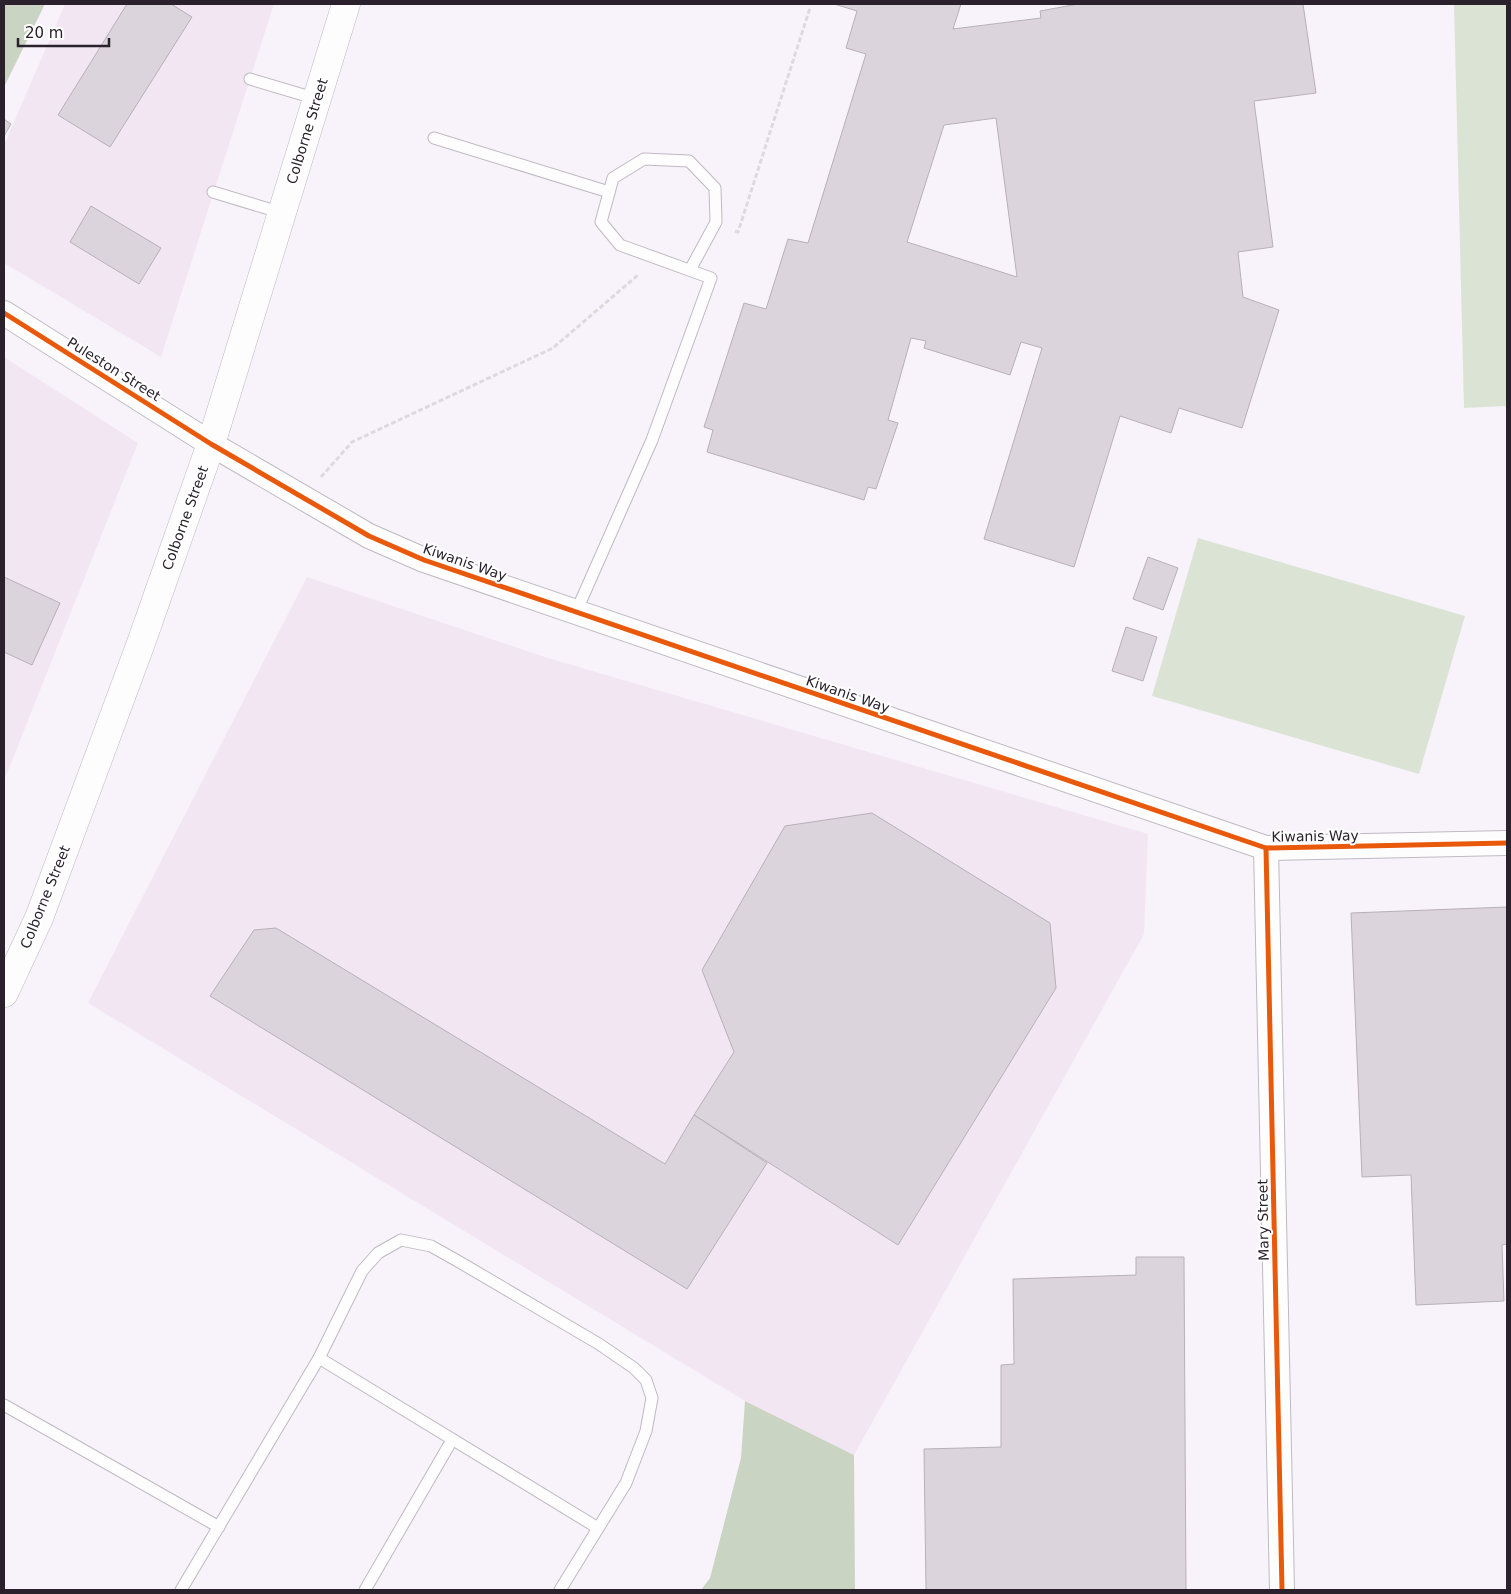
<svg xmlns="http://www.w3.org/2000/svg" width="1511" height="1594" font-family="'DejaVu Sans',sans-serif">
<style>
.commercial{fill:#f2e6f3}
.green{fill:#dbe4d4}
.forest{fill:#cad4c3}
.building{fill:#dbd4dd;stroke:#b7b0b9;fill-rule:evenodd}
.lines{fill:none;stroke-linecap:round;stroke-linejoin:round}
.service-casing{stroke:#bfb9c2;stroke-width:13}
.minor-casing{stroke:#bfb9c2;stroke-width:26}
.secondary-casing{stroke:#bfb9c2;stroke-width:29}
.path{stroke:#dcdadc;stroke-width:3;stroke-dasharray:5 2.5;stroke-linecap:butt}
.service{stroke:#fefdfe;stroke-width:11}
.minor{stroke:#fefdfe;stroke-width:24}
.secondary{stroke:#fefdfe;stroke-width:28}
.cycleway-casing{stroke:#fff;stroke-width:8}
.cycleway{stroke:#e8590c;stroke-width:5}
.labels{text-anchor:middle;stroke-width:4;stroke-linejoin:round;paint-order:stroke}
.street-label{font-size:14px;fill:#2a212d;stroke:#fff}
</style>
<rect width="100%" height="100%" fill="#f8f3fa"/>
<!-- commercial -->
<g class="commercial">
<path d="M65 4H274L161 357 4 263V145Z"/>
<path d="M4 357 138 443 4 781Z"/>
<path d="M307 577 548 658 1148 834 1144 934 854 1455 745 1401 88 1003Z"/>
</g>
<!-- green -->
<g class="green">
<path d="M1454 4H1507V406L1464 408Z"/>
<path d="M1198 538 1465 616 1419 774 1152 696Z"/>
</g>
<!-- forest -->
<g class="forest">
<path d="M4 4H45L4 87Z"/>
<path d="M745 1401 854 1455 855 1590H701L710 1578 741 1458Z"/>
</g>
<!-- building -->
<g class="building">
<path d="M127 4H171L192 17 110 147 58 115Z"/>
<path d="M834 4H961L953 29 1041 18 1040 11 1078 4H1303L1316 93 1254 101 1273 247 1238 252 1243 297 1279 310 1242 428 1179 408 1171 433 1120 416 1074 567 984 539 1042 348 1021 342 1010 375 924 348 926 341 911 338 888 420 898 423 876 489 868 487 864 500 707 452 713 430 704 427 744 303 766 309 788 239 808 243 866 54 846 48 857 11ZM996 118 1017 277 907 242 944 125Z"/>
<path d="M4 119 11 124 4 136Z"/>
<path d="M91 206 161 248 139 284 70 242Z"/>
<path d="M1148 557 1178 568 1163 610 1133 599Z"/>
<path d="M4 577 60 603 32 665 4 652Z"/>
<path d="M1126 627 1157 637 1143 681 1112 671Z"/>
<path d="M872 813 1050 923 1056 988 898 1245 694 1115 734 1052 702 970 785 826Z"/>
<path d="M1507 907V1244L1502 1245 1504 1301 1416 1305 1411 1175 1362 1177 1351 913Z"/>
<path d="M276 928 665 1164 694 1115 767 1163 687 1289 210 996 254 930Z"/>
<path d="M1136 1257H1184L1186 1590H926L924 1449 1001 1447V1365L1014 1364 1013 1279 1136 1275Z"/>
</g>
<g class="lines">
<!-- service casing -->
<g class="service-casing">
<g id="service">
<path d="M250 79 317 99"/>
<path d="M434 138 609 192"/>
<path d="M213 192 282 213"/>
<path d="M576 612 652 440 711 278 620 245 601 222 613 178 644 159 689 161 715 188 716 222 690 270"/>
<path d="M319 1358 598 1528"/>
<path d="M4 1405 219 1527"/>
<path d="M181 1590 319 1358 362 1271 378 1253 401 1240 431 1246 456 1260 599 1344 634 1368 646 1380 652 1398 646 1431 626 1483 560 1590"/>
<path d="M365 1590 452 1440"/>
</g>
</g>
<!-- minor casing -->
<g class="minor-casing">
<g id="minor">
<path d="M4 313 211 444 369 536 424 560 1266 848 1507 843"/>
<path d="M1266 848 1282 1590"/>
</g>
</g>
<!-- secondary casing -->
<g class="secondary-casing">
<path id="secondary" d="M4 993 39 918 141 643 211 444 346 4"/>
</g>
<!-- path -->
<g class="path">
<path d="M735 231 738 232 810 8"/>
<path d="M321 477 352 442 553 348 638 275"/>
</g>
<!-- service -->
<use href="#service" class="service"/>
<!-- minor -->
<use href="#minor" class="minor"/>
<!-- secondary -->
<use href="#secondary" class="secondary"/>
<!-- cycleway casing -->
<g class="cycleway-casing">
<g id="cycleway">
<path d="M4 313 211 444 369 536 424 560 1266 848 1507 843"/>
<path d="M1266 848 1282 1590"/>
</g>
</g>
<!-- cycleway -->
<use href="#cycleway" class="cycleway"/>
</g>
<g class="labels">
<!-- street labels -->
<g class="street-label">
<text transform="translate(307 131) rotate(-73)" y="5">Colborne Street</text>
<text transform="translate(114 369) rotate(32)" y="5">Puleston Street</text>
<text transform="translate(185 518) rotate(-70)" y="5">Colborne Street</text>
<text transform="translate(465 562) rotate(19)" y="5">Kiwanis Way</text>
<text transform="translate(848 694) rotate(19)" y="5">Kiwanis Way</text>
<text transform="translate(1315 836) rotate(-1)" y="5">Kiwanis Way</text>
<text transform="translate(45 897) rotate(-68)" y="5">Colborne Street</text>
<text transform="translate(1263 1220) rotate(-91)" y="5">Mary Street</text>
</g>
</g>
<!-- border -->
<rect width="1511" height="1594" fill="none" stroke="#2a212d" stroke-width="10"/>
<!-- scale -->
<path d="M18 38v8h91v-8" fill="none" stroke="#2a212d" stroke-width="2.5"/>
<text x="25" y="38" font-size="15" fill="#2a212d" stroke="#ffffff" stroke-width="4" paint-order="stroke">20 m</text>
</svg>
